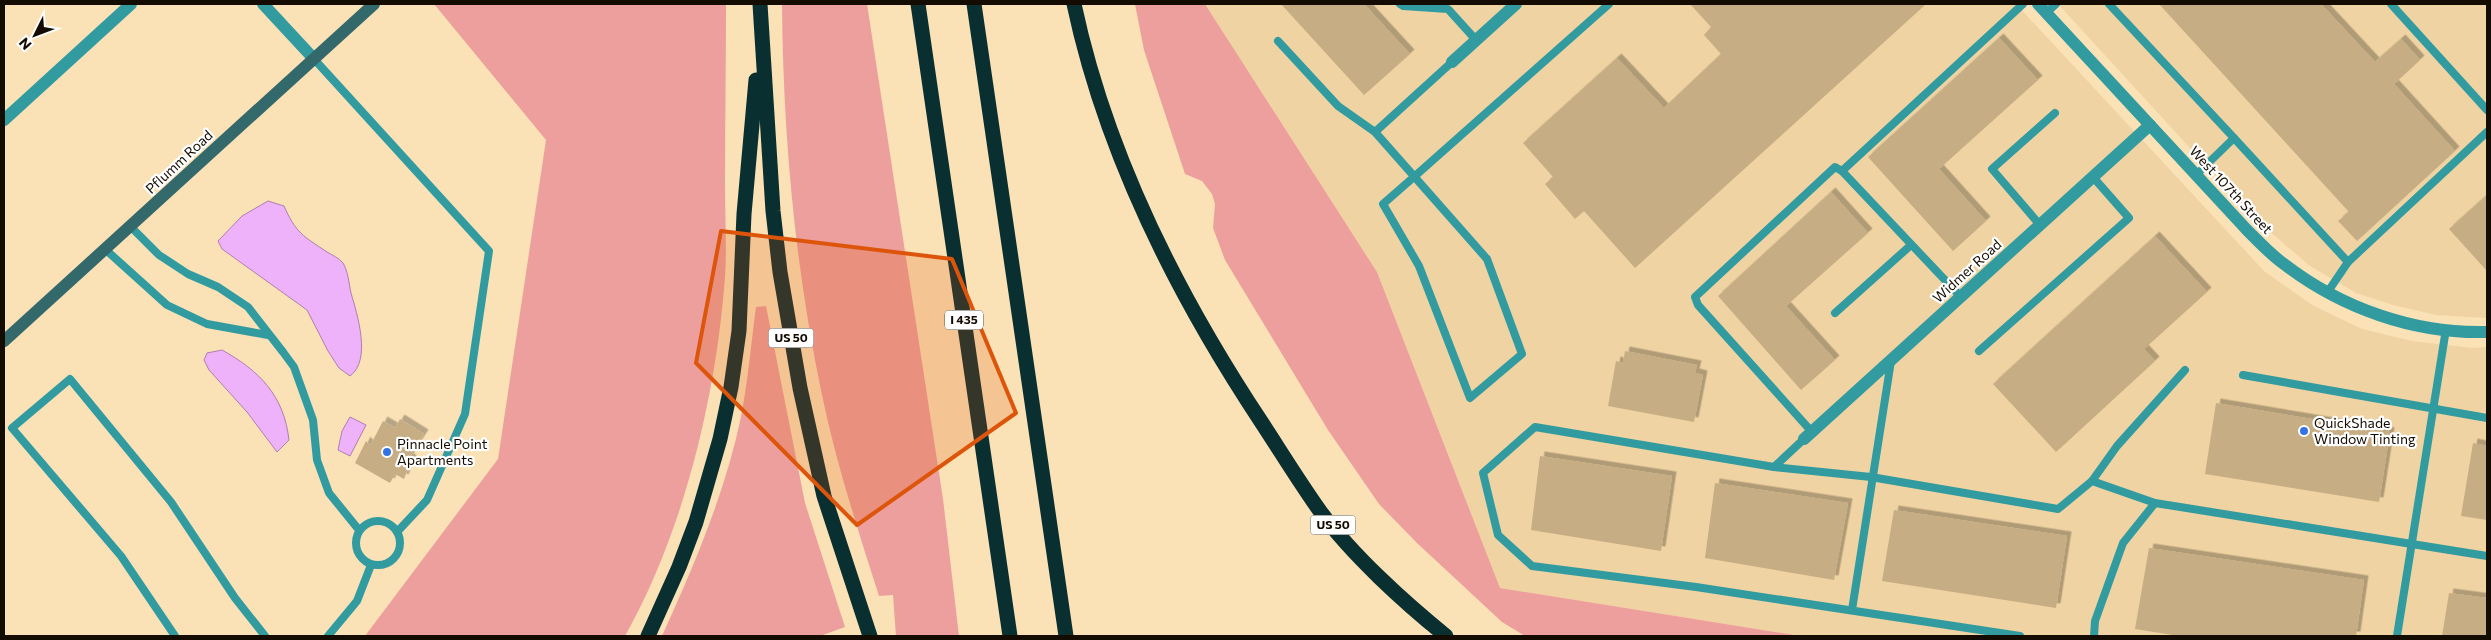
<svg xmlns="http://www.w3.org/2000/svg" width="2491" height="640" font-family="Commissioner,sans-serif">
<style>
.built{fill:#f0d3a2}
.green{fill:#ed9f9d}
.water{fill:#edb2fa;stroke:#ac80af}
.building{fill:#c6ad84;filter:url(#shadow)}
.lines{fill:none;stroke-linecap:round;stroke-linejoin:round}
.service{stroke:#329ba0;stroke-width:8}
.minor{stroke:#329ba0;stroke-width:12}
.secondary{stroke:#34696c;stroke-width:12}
.motorway{stroke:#092f31;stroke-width:15}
.marked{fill:#dd550b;fill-opacity:0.2;stroke:#dd550b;stroke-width:4;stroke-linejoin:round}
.poi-dot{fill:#3474e2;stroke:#fff;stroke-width:2}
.labels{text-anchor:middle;stroke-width:4.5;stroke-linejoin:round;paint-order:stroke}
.shield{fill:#fff;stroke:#5b554d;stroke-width:1}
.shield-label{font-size:12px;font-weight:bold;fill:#150c01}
.street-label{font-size:14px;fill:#150c01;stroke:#fff}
.poi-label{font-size:14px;fill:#150c01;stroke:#fff;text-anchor:start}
</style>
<defs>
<filter id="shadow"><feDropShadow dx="4.5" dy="-4.5" stdDeviation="0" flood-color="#0004"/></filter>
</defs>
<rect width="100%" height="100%" fill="#fae1b6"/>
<!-- built -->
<g class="built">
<path d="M1205 4H2016L2264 271 2312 305 2362 329 2412 341 2472 348 2487 347V636H1801L1500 588 1377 272Z"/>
<path d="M2058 4H2487V318L2436 315 2393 305 2356 293 2310 266 2268 230 2234 196Z"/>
</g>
<!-- green -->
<g class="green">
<path d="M434 4H726C726 64 725 125 725 186 725 216 727 247 725 277 716 397 684 531 625 636H365L498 459 546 140Z"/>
<path d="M782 4H867L943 499 959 636H896L893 595 879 596C858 530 836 463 822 395 795 267 783 135 782 4Z"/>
<path d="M1135 4H1205L1377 272 1500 588 1801 636H1525L1502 622 1417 543 1379 504 1328 430 1225 260 1213 228 1215 204 1212 194 1202 181 1185 174 1144 50Z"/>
<path d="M766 306 805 503 845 627 820 636H662C694 566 725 493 741 417 748 381 751 344 756 307Z"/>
</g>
<!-- water -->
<g class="water">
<path d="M268 201 284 206C296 233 303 236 327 252 332 255 339 258 343 263 348 271 349 284 351 293 357 314 372 360 350 376L339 368 328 351 307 310 222 249 218 241 242 216Z"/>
<path d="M222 350C260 371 284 396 289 440L277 452 247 412 209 370 204 360 207 353Z"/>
<path d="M350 417 366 425 350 456 338 450 342 431Z"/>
</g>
<!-- building -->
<g class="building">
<path d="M1281 4H1364L1410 54 1364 95Z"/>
<path d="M1690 4H1926L1635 268 1584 211 1575 219 1545 184 1553 177 1523 143 1617 58 1664 108 1721 54 1704 35 1711 27Z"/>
<path d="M2159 4H2321L2375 62 2401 39 2420 60 2394 84 2455 151 2357 241 2338 221 2349 212Z"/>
<path d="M1999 38 2038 80 1939 169 1986 221 1953 251 1868 157Z"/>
<path d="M1831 192 1868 233 1786 306 1835 360 1801 390 1718 296Z"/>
<path d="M2487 195V271L2449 229Z"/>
<path d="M2155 236 2207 292 2144 349 2155 361 2056 452 1993 384Z"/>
<path d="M1625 351 1697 365 1695 373 1703 375 1694 422 1608 406 1616 361 1623 363Z"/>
<path d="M2216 403 2390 432 2379 502 2205 474Z"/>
<path d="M400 419 424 434 409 458 412 459 404 479 395 474 390 483 355 463 366 441 370 446 383 421 395 428Z"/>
<path d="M2473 443 2487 446V520L2461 516Z"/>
<path d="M1540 456 1672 476 1661 551 1531 530Z"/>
<path d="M1715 483 1848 503 1834 580 1705 558Z"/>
<path d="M1894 510 2067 536 2056 608 1882 581Z"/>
<path d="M2149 548 2364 580 2356 636H2179L2135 629Z"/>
<path d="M2449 593 2487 598V636H2442Z"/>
</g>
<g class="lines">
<!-- service -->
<g class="service">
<path d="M1400 4 1403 6 1448 9 1476 40"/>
<path d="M2109 4 2234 138 2196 175"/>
<path d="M2391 4 2487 110"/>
<path d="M2046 13 2056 4"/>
<path d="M1278 41 1338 106 1375 132 1452 62"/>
<path d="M314 59 489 251 465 414 427 500 397 532"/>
<path d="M1375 132 1487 259 1522 354 1470 398 1419 266 1383 204 1415 176 1609 4"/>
<path d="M2234 138 2348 262"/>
<path d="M1842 171 2023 4"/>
<path d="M2040 225 1992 169 2055 113"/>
<path d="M131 227 159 255 188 274 218 287 248 307 283 352 294 367 313 420 317 460 329 493 359 530"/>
<path d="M106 250 167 305 207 324 268 335"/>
<path d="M2327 293 2348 262 2487 132"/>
<path d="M1835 313 1911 245"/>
<path d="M1979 351 2129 218 2093 177"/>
<path d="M2243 375 2487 418"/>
<path d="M1812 432 1698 305 1695 297 1835 167 1842 171 1961 297"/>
<path d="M1804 439 1774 467 1535 427 1483 473 1498 535 1532 566 1696 587 2020 636"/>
<path d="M1774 467 1871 477 2058 509 2092 481 2155 503"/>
<path d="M2092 481 2117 446 2185 370"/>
<circle cx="378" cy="543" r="22"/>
<path d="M1852 610 1891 361"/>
<path d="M175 636 121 556 12 428 70 379 171 502 235 598 265 636"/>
<path d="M328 636 357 601 371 565"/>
<path d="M2094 636 2095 621 2123 543 2155 503 2487 556"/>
<path d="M2397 636 2446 329"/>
</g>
<!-- minor -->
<g class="minor">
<path d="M263 4 314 59"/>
<path d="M2038 4 2247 230C2259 242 2271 255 2284 264 2341 308 2414 334 2487 332"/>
<path d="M1452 62 1516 4"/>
<path d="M4 120 131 4"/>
<path d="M1804 439 2150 125"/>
</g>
<!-- secondary -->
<path class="secondary" d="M4 341 374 4"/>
<!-- motorway -->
<g class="motorway">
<path d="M760 4 773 211 780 272 800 388 824 496 870 636"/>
<path d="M918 4 1010 636"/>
<path d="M974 4 1066 636"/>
<path d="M1074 4C1106 155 1177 295 1262 423 1281 452 1300 483 1320 511 1351 554 1405 603 1446 636"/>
<path d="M648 636 679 567 696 522 720 439 731 387 739 331 744 214 756 80"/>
</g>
</g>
<!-- marked area -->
<path class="marked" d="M721 231 952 259 1016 413 857 525 696 363Z"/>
<!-- markers -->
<g class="poi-dot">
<circle cx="2304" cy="431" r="5"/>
<circle cx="387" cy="452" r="5"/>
</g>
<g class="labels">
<!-- shield labels -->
<g class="shield">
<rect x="945" y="310.5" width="38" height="19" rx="4"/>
<rect x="768.5" y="328.5" width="45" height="19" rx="4"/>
<rect x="1310.5" y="515.5" width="45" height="19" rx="4"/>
</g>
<g class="shield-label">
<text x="964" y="324">I 435</text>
<text x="791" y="342">US 50</text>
<text x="1333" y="529">US 50</text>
</g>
<!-- street labels -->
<g class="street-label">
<text transform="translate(179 162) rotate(-43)" y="5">Pflumm Road</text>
<text transform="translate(2231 190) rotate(47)" y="5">West 107th Street</text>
<text transform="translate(1967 271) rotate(-42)" y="5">Widmer Road</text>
</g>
<!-- poi labels -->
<g class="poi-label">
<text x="2314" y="428">QuickShade<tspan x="2314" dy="16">Window Tinting</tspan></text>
<text x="397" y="449">Pinnacle Point<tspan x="397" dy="16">Apartments</tspan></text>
</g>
</g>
<!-- border -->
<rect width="2491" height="640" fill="none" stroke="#150c01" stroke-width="10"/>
<!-- north arrow -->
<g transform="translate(35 35) rotate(228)" stroke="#ffffff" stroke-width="4" paint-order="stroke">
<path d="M0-4L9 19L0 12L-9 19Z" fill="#150c01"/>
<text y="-8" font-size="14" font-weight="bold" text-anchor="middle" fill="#150c01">N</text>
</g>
</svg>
